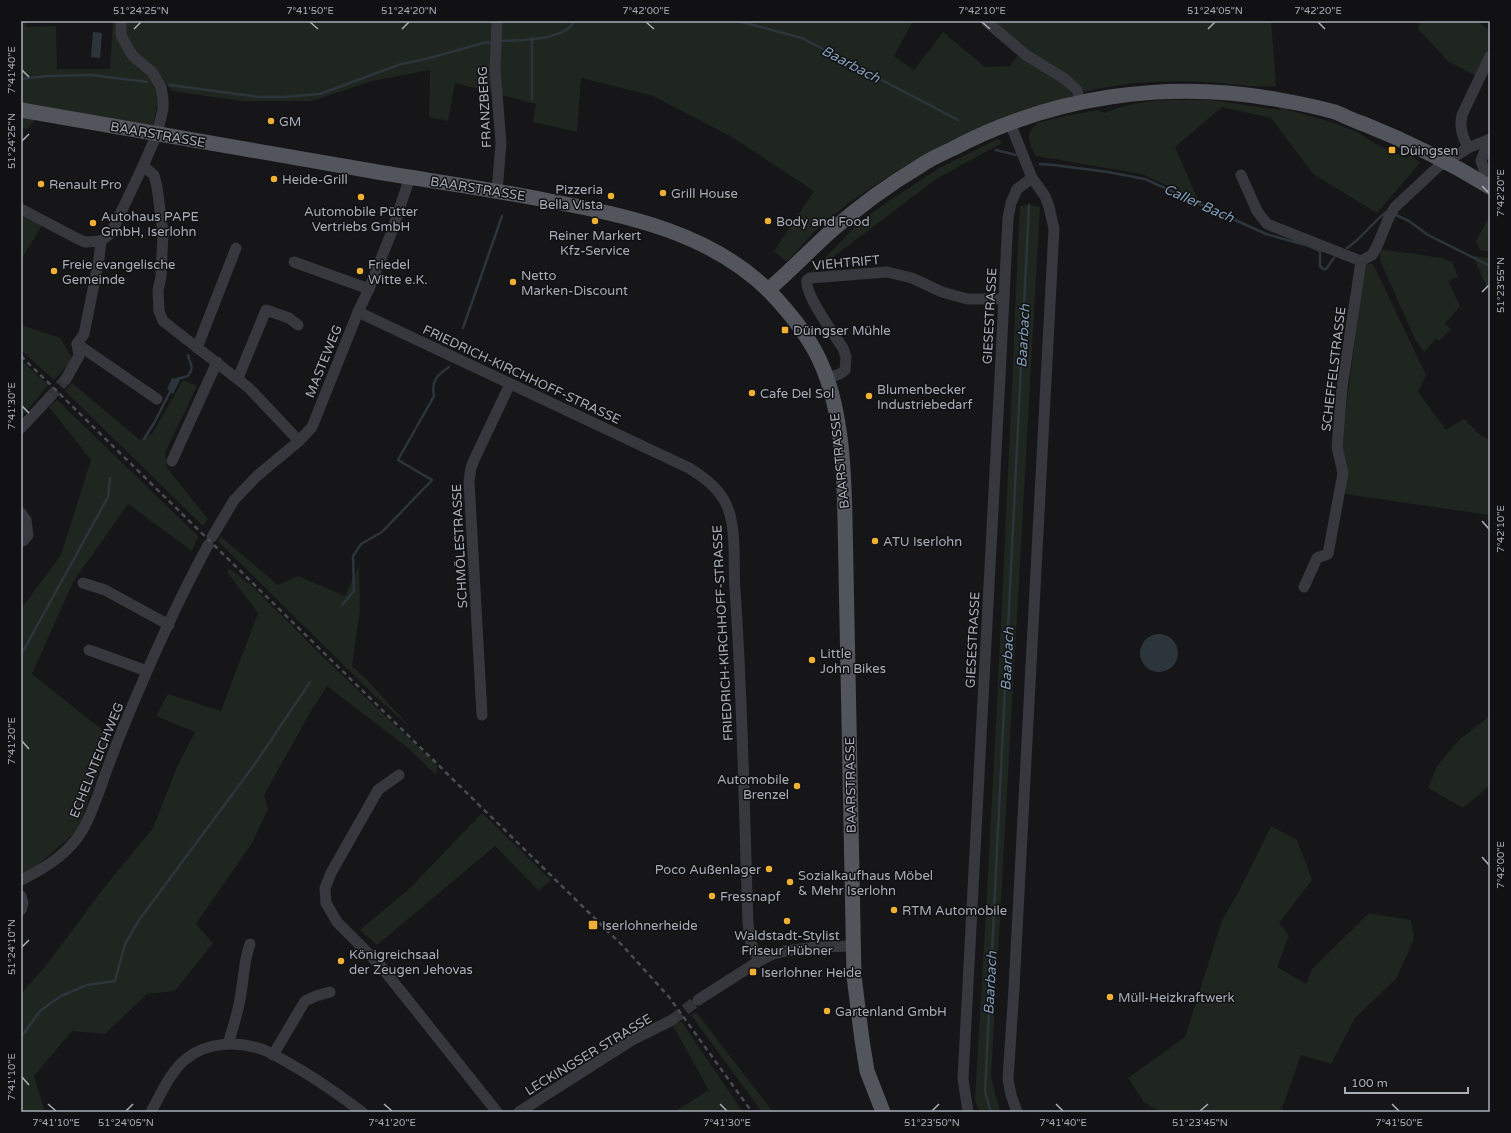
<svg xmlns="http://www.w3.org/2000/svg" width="1511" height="1133" font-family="'Varela Round',sans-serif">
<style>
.green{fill:#1e261f}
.water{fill:#2c353c}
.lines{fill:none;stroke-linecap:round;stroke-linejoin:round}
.stream{stroke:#2c353c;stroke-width:2.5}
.minor-tunnel{stroke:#333438;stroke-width:11;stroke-dasharray:11 5.5;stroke-linecap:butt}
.minor{stroke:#37383d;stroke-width:11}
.major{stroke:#53555c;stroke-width:15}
.rail{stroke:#4a4c52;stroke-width:2.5;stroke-dasharray:5 4;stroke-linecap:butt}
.ticks{fill:none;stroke:#a8adb8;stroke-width:1.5}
.poi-dot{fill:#f2b134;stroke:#111113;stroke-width:1.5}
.labels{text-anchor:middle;stroke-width:3;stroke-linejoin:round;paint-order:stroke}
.street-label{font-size:13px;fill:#a8adb8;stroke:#111113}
.poi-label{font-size:13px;fill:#a8adb8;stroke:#111113;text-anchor:start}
.water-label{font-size:14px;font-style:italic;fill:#7f9bb3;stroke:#111113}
.neatline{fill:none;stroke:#a8adb8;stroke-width:1.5}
.ticks-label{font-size:10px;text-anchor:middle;fill:#a8adb8}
</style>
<rect width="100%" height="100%" fill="#161618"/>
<!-- green -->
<g class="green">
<path d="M21 21H26V27L56 26 57 69H110L113 21H913L894 56 914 70 943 32 985 67 1010 66 1020 52C1033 61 1069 80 1072 95L1070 98 1016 113 950 141 898 170 847 204 814 232 787 262 774 251 814 191 730 136 653 96 581 78 577 132 533 122 536 104 455 83 448 121 429 117 430 70 372 81 312 101H241L173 91 162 80 153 125 38 117 27 129 21 128Z"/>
<path d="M989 21H1271L1276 86C1253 88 1229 83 1206 82 1170 80 1120 82 1085 92L1067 76 1039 62Z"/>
<path d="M1421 21H1478L1490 32V44L1476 76 1449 62 1418 29Z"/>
<path d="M1169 100H1211L1279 110 1284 104 1288 110 1331 122 1357 132 1376 144 1406 158 1411 155 1420 163 1377 213 1313 174 1271 118 1222 107 1175 147 1198 200 1142 174 1036 156 1031 147 1029 138 1030 131 1037 123 1066 116 1097 110 1105 113C1128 103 1145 101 1169 100Z"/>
<path d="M998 139 1002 143 936 179 803 280 855 227 877 209 939 168Z"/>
<path d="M1029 205 1040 207 991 1077 1000 1112H980L975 1101C987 899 998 696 1007 494 1012 398 1015 302 1020 206Z"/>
<path d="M21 215 42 225 21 260Z"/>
<path d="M1489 217 1490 218V251L1480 250 1476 241Z"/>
<path d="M1380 249 1443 258 1452 262 1458 277 1448 281 1460 306 1445 324 1451 329 1439 341 1436 339 1424 352 1415 339 1380 260Z"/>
<path d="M1473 256 1490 258V295Z"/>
<path d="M1365 264H1373L1426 375 1418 392 1446 430 1464 419 1481 436 1490 440V515L1345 494 1347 468 1341 446Z"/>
<path d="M21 325 60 338 73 359 54 380 21 350Z"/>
<path d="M21 360 48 385 21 418Z"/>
<path d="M183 380 197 386 165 453 167 468 208 519 203 526 65 391 72 383 140 440 152 434Z"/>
<path d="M57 400 198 536 192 551 128 504 73 582 32 674 111 737 77 831 33 869 21 874V609L61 555 91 460 49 407Z"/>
<path d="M221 537 278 585 298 576 345 596 359 566 360 609 352 666 366 679 411 728 376 697 218 541Z"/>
<path d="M230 569 252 586 324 658 437 765 436 775 408 748 327 686 311 711 264 795 268 809 252 843 196 924 213 943 175 991 147 994 105 1034 72 1031 34 1076 45 1112H21V994L48 963 103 889 153 828 177 767 195 732 156 716 168 694 221 711 258 613 227 572Z"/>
<path d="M1490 716V785L1463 808 1428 788 1437 766 1460 739Z"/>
<path d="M482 813 551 880 539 891 495 846 377 945 360 930 409 889Z"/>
<path d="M1271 826 1297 840 1312 880 1279 923 1289 936 1277 967 1306 984 1312 969 1369 913 1411 920 1414 939 1396 979 1355 1018 1331 1064 1301 1055 1282 1108 1283 1112H1161L1145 1103 1128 1078 1185 1037 1222 920 1238 893Z"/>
<path d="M696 1012 773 1112H762L691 1015Z"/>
<path d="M681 1021 743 1112H674L709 1090 673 1026Z"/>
</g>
<!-- water -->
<g class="water">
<path d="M93 32 102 33 100 58 91 57Z"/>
<path d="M172 378 180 380 173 394 167 389Z"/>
<circle cx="1159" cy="653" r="19"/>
</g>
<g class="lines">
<!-- stream -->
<g class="stream">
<path d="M738 21 802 38 958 120"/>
<path d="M532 38V99"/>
<path d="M499 41C517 40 566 41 574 21"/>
<path d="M21 79 47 76 91 75 147 82"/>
<path d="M169 85 259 97H283L320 94 401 64 426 59 483 43 494 42"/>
<path d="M996 150 1016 155"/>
<path d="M1040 164 1054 165 1108 172 1145 179 1266 234 1309 246 1320 251V266L1323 269H1326L1334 258"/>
<path d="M1396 215 1409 221 1428 235 1490 266"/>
<path d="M1347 248C1362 238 1372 223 1386 212"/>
<path d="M463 328 502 216"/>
<path d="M176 381 177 379 188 376C195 365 190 366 188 355"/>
<path d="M144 439 154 423 171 390"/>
<path d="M342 605 354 591 353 556 361 544 382 532 432 480 398 460 434 396C431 381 437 375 449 367"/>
<path d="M21 655 108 497 110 478"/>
<path d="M21 1037 40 1011 61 996 87 985 115 981 125 944 139 920 257 761 310 682"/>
<path d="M991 1112 985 1092 1029 205"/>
</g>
<!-- minor-tunnel -->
<g class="minor-tunnel">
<path d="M49 398 66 379"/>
<path d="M672 1020 698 1000"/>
</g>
<!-- minor -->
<g class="minor">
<path d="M497 21 495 69 501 143 497 191"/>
<path d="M986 21 1026 55 1065 79 1077 90 1080 102"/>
<path d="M1010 123 1032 178 1045 196 1049 207 1054 229 1014 988 1008 1079 1011 1095 1017 1112"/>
<path d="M1489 140 1481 161 1490 187"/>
<path d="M1468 148C1463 137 1459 128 1462 115L1490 56"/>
<path d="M143 166 154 175 157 187 163 233 161 277 158 290 159 311 163 321 249 388 299 441 257 476 234 500 212 537"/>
<path d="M1241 175 1257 211 1267 224 1361 261 1372 255 1378 244 1389 217 1395 207 1439 166 1468 148 1490 139"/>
<path d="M21 209 78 239 85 242 101 241"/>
<path d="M294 262 369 289"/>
<path d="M358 312 689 468C704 477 720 489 727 506 737 530 733 564 735 590 743 701 744 812 748 923L751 943 759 961"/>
<path d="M77 344 157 399"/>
<path d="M197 348 236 248"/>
<path d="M238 378 266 310 289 318 298 325"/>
<path d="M827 378 840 374 845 370 846 357 843 348C834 334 804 294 807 280L810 278 887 272 912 278 942 292 967 299H1004"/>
<path d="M66 379 79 356 77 344 84 334 99 259 101 241 111 233 143 166 157 134 163 109V99L161 87 152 72 133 56 128 48 121 35V21"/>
<path d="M21 428 49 398"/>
<path d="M299 441 312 427 358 312 369 289 392 231 410 177"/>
<path d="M172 461 217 362"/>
<path d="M21 513 26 520 28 535 23 541H21"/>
<path d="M83 583 105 590 169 625"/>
<path d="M1304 587 1317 558 1328 554 1343 473 1337 447 1342 388 1361 261"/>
<path d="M89 650 147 671"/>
<path d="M482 715 469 481 471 468 474 460 510 384"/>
<path d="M399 775 378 790 331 873 325 888 326 903 337 922 380 965 497 1112"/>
<path d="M21 880C44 869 69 853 82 831 89 820 93 807 98 795 105 774 113 753 121 733 147 669 175 606 208 545"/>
<path d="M21 896 23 903 21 910"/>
<path d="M698 1000 759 961 773 954 786 951 816 947 853 946"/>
<path d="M228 1044C233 1027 239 1010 241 993 244 976 244 960 250 944"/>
<path d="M273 1055 305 1001 316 996 330 992"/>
<path d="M151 1112C161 1094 170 1072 186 1059 208 1041 239 1041 264 1050 276 1055 288 1063 299 1069 321 1082 342 1097 362 1112"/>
<path d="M519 1112 632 1040 672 1020"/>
<path d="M968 1112 963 1079 1000 377 1008 218 1011 203 1017 189 1032 178"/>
</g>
<!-- major -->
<g class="major">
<path d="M21 110C138 130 255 150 372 171 431 181 491 189 550 201 629 216 711 233 770 292 791 314 812 340 823 368 842 414 844 471 845 520L854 976 862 1040 867 1071 883 1112"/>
<path d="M768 290C789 272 809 251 830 232 857 208 888 185 920 166 930 159 941 154 952 149 1052 96 1168 79 1280 100 1298 103 1317 107 1335 112 1345 116 1354 121 1364 124 1409 142 1449 162 1490 187"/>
</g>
<!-- rail -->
<path class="rail" d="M21 356 623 946 669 997 752 1112"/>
</g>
<!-- ticks -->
<path class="ticks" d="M310 22 318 29M646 22 654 29M982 22 990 29M1318 22 1325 29M134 29 141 22M402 29 409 22M1208 29 1215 22M22 70 29 77M22 141 29 134M1482 186 1489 193M1482 292 1489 285M22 406 29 413M1482 521 1489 529M22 741 29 749M1482 857 1489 865M22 947 29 940M22 1077 29 1085M48 1104 56 1111M384 1104 392 1111M720 1104 727 1111M1056 1104 1063 1111M1392 1104 1399 1111M126 1111 133 1104M932 1111 939 1104M1200 1111 1208 1104"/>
<!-- markers -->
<g class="poi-dot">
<circle cx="271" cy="121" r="4"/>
<rect x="1388" y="146" width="8" height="8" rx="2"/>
<circle cx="274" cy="179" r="4"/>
<circle cx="41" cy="184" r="4"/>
<circle cx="663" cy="193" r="4"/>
<circle cx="611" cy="196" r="4"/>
<circle cx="361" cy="197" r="4"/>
<circle cx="595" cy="221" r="4"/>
<circle cx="768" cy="221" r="4"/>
<circle cx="93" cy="223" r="4"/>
<circle cx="54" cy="271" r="4"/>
<circle cx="360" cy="271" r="4"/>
<circle cx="513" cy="282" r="4"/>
<rect x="781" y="326" width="8" height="8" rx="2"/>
<circle cx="752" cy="393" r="4"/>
<circle cx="869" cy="396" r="4"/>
<circle cx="875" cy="541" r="4"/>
<circle cx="812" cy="660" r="4"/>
<circle cx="797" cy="786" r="4"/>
<circle cx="769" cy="869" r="4"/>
<circle cx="790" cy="882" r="4"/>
<circle cx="712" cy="896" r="4"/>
<circle cx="894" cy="910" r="4"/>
<circle cx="787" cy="921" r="4"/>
<rect x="588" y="920" width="10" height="10" rx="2"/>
<circle cx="341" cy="961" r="4"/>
<rect x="749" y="968" width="8" height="8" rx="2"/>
<circle cx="1110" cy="997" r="4"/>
<circle cx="827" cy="1011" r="4"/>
</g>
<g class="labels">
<!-- street labels -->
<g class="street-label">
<text transform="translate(484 107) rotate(-93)" y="5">FRANZBERG</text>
<text transform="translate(158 134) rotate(10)" y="5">BAARSTRASSE</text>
<text transform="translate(478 188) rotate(9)" y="5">BAARSTRASSE</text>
<text transform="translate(846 262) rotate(-5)" y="5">VIEHTRIFT</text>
<text transform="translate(989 316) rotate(-87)" y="5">GIESESTRASSE</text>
<text transform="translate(323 361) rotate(-68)" y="5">MASTEWEG</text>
<text transform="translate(1333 369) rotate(-83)" y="5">SCHEFFELSTRASSE</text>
<text transform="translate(522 374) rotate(25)" y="5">FRIEDRICH-KIRCHHOFF-STRASSE</text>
<text transform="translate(839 461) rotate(-96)" y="5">BAARSTRASSE</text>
<text transform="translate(459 546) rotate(-93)" y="5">SCHMÖLESTRASSE</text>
<text transform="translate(722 633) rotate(-93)" y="5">FRIEDRICH-KIRCHHOFF-STRASSE</text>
<text transform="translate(972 640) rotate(-87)" y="5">GIESESTRASSE</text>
<text transform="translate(96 760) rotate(-68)" y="5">ECHELNTEICHWEG</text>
<text transform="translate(850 785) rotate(-91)" y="5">BAARSTRASSE</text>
<text transform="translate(588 1054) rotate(-31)" y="5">LECKINGSER STRASSE</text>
</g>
<!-- poi labels -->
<g class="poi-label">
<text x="279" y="126">GM</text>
<text x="1400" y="155">Düingsen</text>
<text x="282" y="184">Heide-Grill</text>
<text x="49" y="189">Renault Pro</text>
<text x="603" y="194" text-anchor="end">Pizzeria<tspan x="603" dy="15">Bella Vista</tspan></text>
<text x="671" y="198">Grill House</text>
<text x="361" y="216" text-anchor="middle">Automobile Pütter<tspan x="361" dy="15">Vertriebs GmbH</tspan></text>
<text x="101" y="221">Autohaus PAPE<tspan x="101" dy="15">GmbH, Iserlohn</tspan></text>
<text x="776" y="226">Body and Food</text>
<text x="595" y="240" text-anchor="middle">Reiner Markert<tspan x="595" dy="15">Kfz-Service</tspan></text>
<text x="62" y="269">Freie evangelische<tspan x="62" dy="15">Gemeinde</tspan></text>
<text x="368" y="269">Friedel<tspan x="368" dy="15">Witte e.K.</tspan></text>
<text x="521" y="280">Netto<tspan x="521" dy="15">Marken-Discount</tspan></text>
<text x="793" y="335">Düingser Mühle</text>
<text x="877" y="394">Blumenbecker<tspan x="877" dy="15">Industriebedarf</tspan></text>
<text x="760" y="398">Cafe Del Sol</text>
<text x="883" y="546">ATU Iserlohn</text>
<text x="820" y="658">Little<tspan x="820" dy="15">John Bikes</tspan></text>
<text x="789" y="784" text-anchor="end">Automobile<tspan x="789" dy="15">Brenzel</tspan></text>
<text x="761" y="874" text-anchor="end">Poco Außenlager</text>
<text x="798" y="880">Sozialkaufhaus Möbel<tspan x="798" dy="15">&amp; Mehr Iserlohn</tspan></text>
<text x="720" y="901">Fressnapf</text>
<text x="902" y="915">RTM Automobile</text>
<text x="602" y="930">Iserlohnerheide</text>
<text x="787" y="940" text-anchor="middle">Waldstadt-Stylist<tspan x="787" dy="15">Friseur Hübner</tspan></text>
<text x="349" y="959">Königreichsaal<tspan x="349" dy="15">der Zeugen Jehovas</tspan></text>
<text x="761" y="977">Iserlohner Heide</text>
<text x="1118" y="1002">Müll-Heizkraftwerk</text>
<text x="835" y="1016">Gartenland GmbH</text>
</g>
<!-- water labels -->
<g class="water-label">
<text transform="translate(851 64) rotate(28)" y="5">Baarbach</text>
<text transform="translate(1199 203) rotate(24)" y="5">Caller Bach</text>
<text transform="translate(1023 336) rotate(-87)" y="5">Baarbach</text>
<text transform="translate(1007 659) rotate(-87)" y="5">Baarbach</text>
<text transform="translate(990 983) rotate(-87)" y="5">Baarbach</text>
</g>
</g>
<!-- border -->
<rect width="1511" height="1133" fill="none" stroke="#111113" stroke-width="44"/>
<!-- scale -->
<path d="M1345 1087v6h123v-6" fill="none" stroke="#a8adb8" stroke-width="2"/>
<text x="1351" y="1087" font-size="12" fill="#a8adb8" stroke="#111113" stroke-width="3" paint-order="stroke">100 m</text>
<rect x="22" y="22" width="1467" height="1089" class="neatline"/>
<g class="ticks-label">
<text x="141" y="14">51°24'25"N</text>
<text x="310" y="14">7°41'50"E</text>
<text x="409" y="14">51°24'20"N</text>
<text x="646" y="14">7°42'00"E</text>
<text x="982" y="14">7°42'10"E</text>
<text x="1215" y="14">51°24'05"N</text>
<text x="1318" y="14">7°42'20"E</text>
<text transform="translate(11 70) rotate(-90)" y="4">7°41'40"E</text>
<text transform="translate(11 141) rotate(-90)" y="4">51°24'25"N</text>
<text transform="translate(1500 193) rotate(-90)" y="4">7°42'20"E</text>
<text transform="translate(1500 285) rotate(-90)" y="4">51°23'55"N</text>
<text transform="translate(11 406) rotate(-90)" y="4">7°41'30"E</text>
<text transform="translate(1500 529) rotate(-90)" y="4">7°42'10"E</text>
<text transform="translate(11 741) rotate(-90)" y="4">7°41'20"E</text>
<text transform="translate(1500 865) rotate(-90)" y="4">7°42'00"E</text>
<text transform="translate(11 947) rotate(-90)" y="4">51°24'10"N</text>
<text transform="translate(11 1077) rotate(-90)" y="4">7°41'10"E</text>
<text x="56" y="1126">7°41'10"E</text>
<text x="126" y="1126">51°24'05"N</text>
<text x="392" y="1126">7°41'20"E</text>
<text x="727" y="1126">7°41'30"E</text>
<text x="932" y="1126">51°23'50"N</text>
<text x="1063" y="1126">7°41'40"E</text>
<text x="1200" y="1126">51°23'45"N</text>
<text x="1399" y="1126">7°41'50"E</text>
</g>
</svg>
